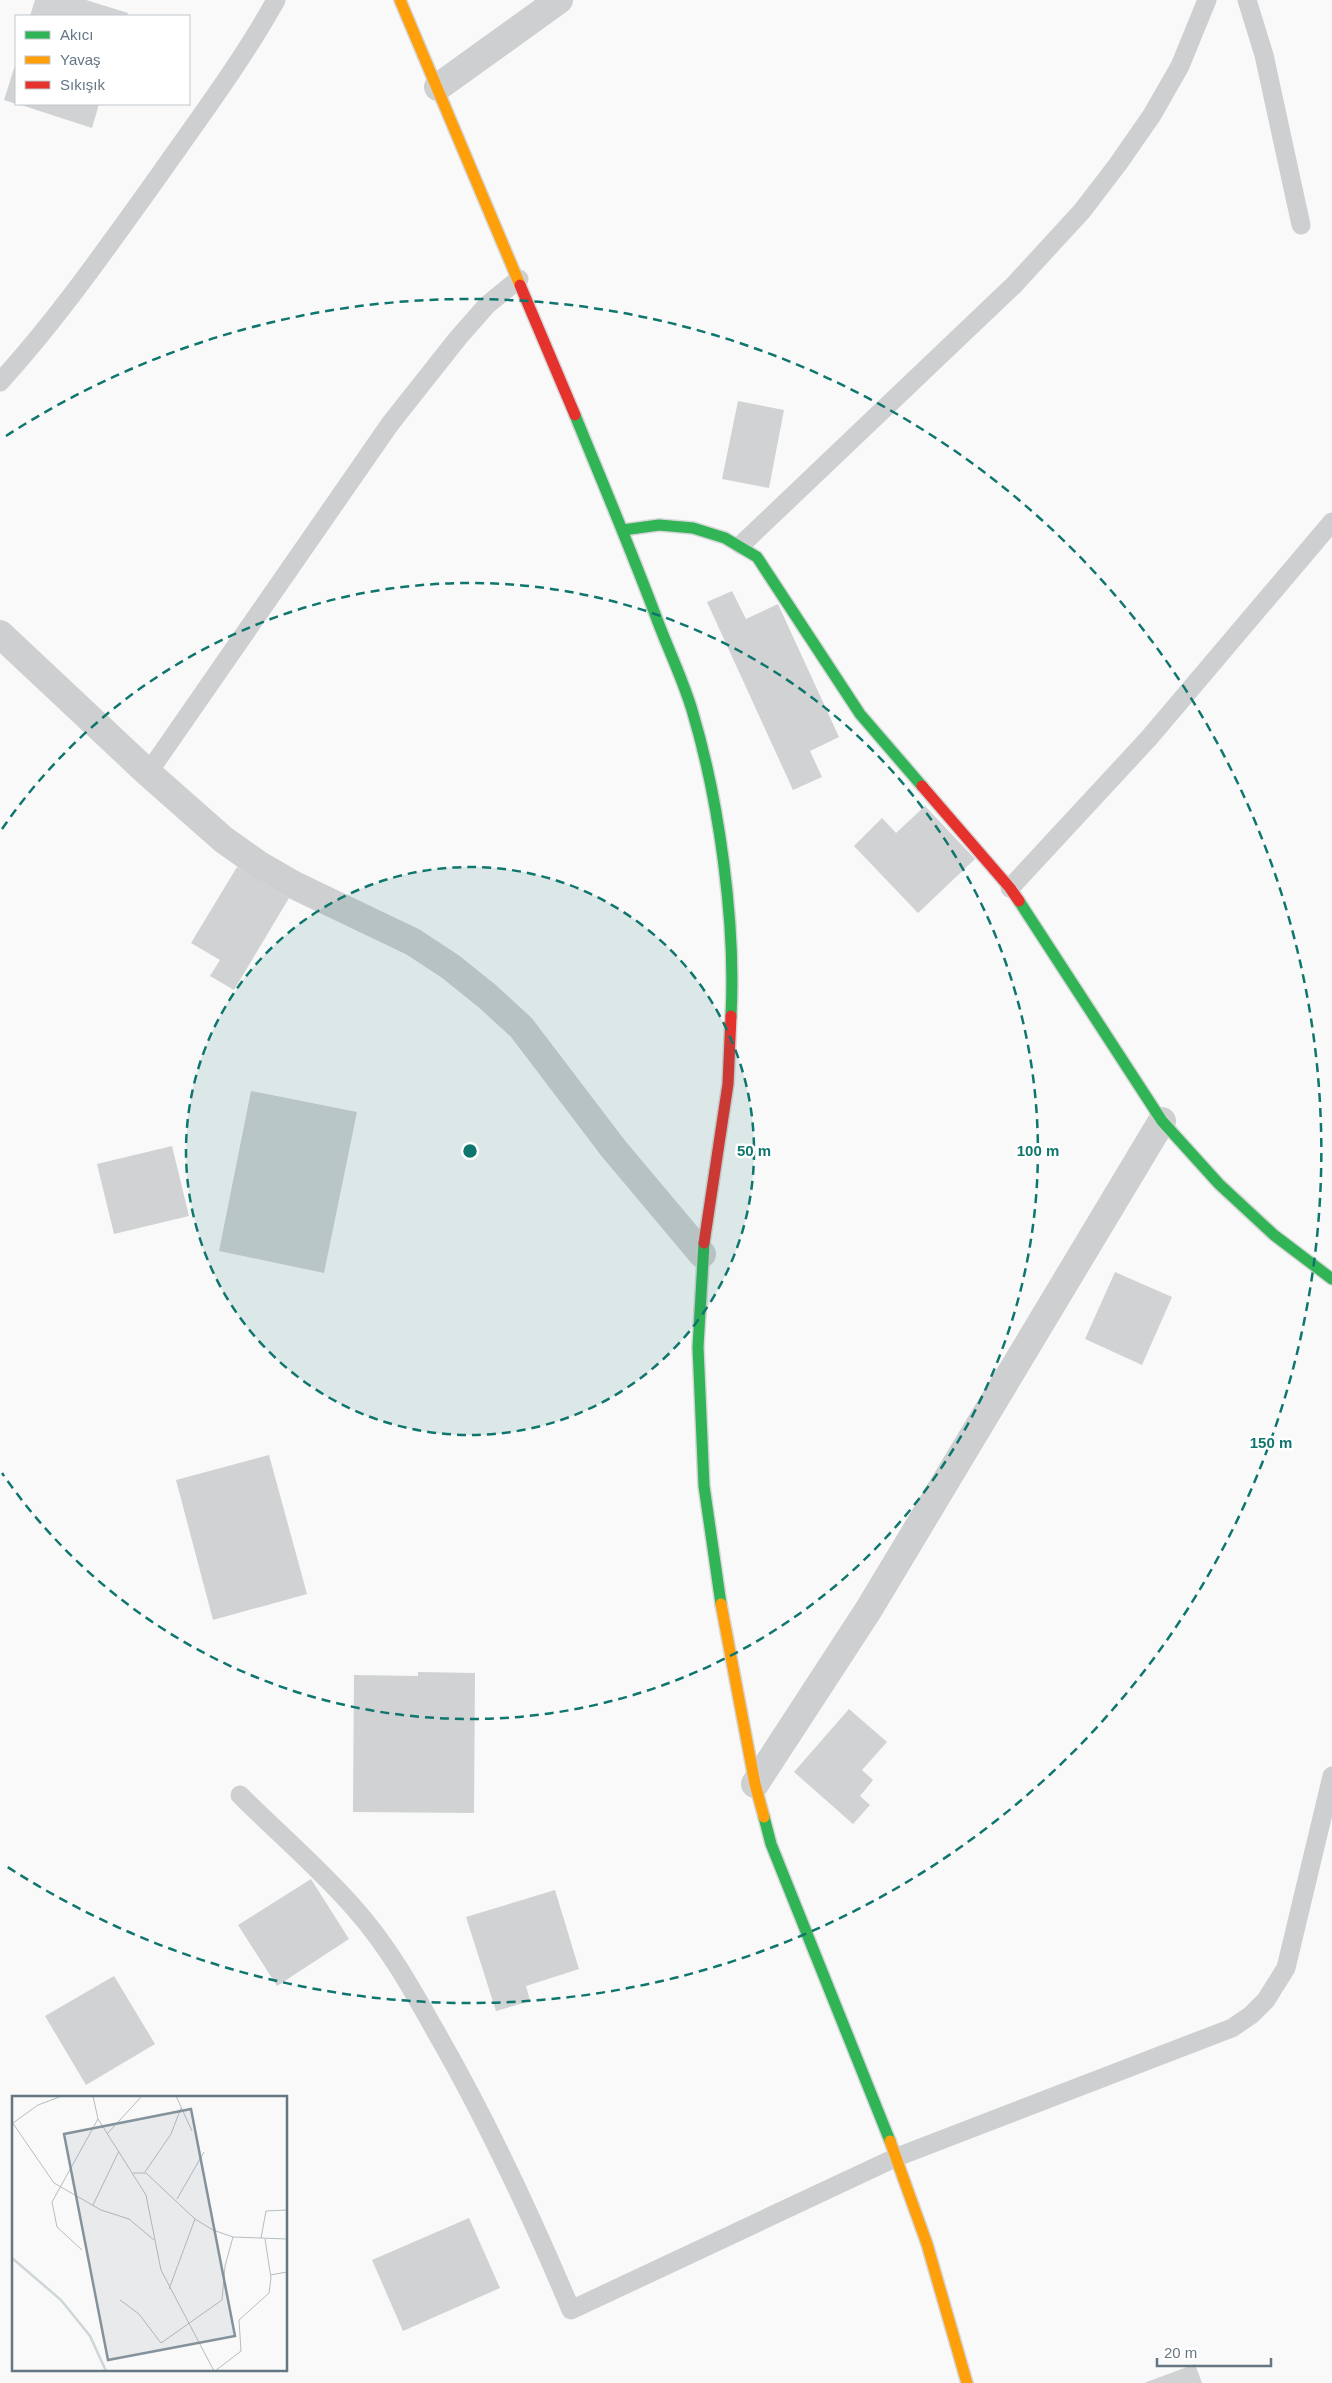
<svg xmlns="http://www.w3.org/2000/svg" width="1332" height="2383" font-family="Arial,sans-serif">
<style>
.building{fill:#d0d2d3}
.lines{fill:none;stroke-linecap:round;stroke-linejoin:round}
.fast-casing{stroke:#d5d6d7;stroke-width:14}
.slow-casing{stroke:#d5d6d7;stroke-width:14}
.jam-casing{stroke:#d5d6d7;stroke-width:14}
.lane{stroke:#cecfd0;stroke-width:19}
.street{stroke:#cecfd0;stroke-width:28}
.fast{stroke:#30b455;stroke-width:11}
.slow{stroke:#ff9f0a;stroke-width:11}
.jam{stroke:#e5322d;stroke-width:11}
.ring{fill:none;stroke:#0f766e;stroke-width:2.5;stroke-dasharray:9 6}
.inset-river{fill:none;stroke:#ced6d9;stroke-width:2.5}
.inset-road{fill:none;stroke:#b5bdc3;stroke-width:1}
.view{fill:#84929c;fill-opacity:0.15;stroke:#84929c;stroke-width:2.5}
.inset-edge{fill:none;stroke:#657683;stroke-width:2.5}
.centre{fill:#0f766e;stroke:#fff;stroke-width:2.5}
.ring-label{font-size:15px;text-anchor:middle;font-weight:bold;fill:#0f766e;stroke:#fff;stroke-width:5;stroke-linejoin:round;paint-order:stroke}
</style>
<rect width="100%" height="100%" fill="#f9f9f9"/>
<!-- building -->
<g class="building">
<path d="M35 0H86L128 13 127 16H30Z"/>
<path d="M16 62V104L4 100Z"/>
<path d="M18 104H99L92 128Z"/>
<path d="M738 401 784 410 769 488 722 479Z"/>
<path d="M732 591 746 619 778 604 839 737 810 751 822 777 793 790 707 602Z"/>
<path d="M925 806 975 859 918 913 854 846 882 818 896 833Z"/>
<path d="M237 867 289 898 234 990 210 976 220 960 191 943Z"/>
<path d="M251 1091 357 1112 324 1273 219 1251Z"/>
<path d="M172 1146 189 1216 114 1234 97 1164Z"/>
<path d="M1115 1272 1172 1297 1142 1365 1085 1339Z"/>
<path d="M269 1455 307 1594 213 1620 176 1480Z"/>
<path d="M418 1672 475 1673 474 1813 353 1812 354 1675 418 1676Z"/>
<path d="M849 1709 887 1742 862 1770 873 1780 860 1796 870 1805 853 1824 794 1772Z"/>
<path d="M311 1879 349 1939 277 1986 238 1925Z"/>
<path d="M555 1890 579 1969 526 1986 530 2001 496 2011 466 1917Z"/>
<path d="M114 1976 155 2044 86 2085 45 2016Z"/>
<path d="M469 2218 500 2288 403 2331 372 2260Z"/>
<path d="M1195 2364 1202 2383H1144Z"/>
</g>
<g class="lines">
<!-- fast casing -->
<g class="fast-casing">
<g id="fast">
<path d="M575 415C603 484 632 552 658 622 669 651 683 680 692 710 719 800 736 922 731 1016"/>
<path d="M623 530 659 525 693 528 725 538 757 557 860 714 922 786"/>
<path d="M1019 901 1162 1121 1219 1184 1274 1235 1332 1279"/>
<path d="M704 1243 698 1347 704 1486 721 1604"/>
<path d="M764 1817 771 1844 890 2141"/>
</g>
</g>
<!-- slow casing -->
<g class="slow-casing">
<g id="slow">
<path d="M400 0 520 285"/>
<path d="M721 1604 755 1784 764 1817"/>
<path d="M890 2141 927 2244 967 2383"/>
</g>
</g>
<!-- jam casing -->
<g class="jam-casing">
<g id="jam">
<path d="M520 285 575 415"/>
<path d="M922 786 1010 888 1019 901"/>
<path d="M704 1243 728 1084 731 1016"/>
</g>
</g>
<!-- lane -->
<g class="lane">
<path d="M1247 0 1264 55 1301 225"/>
<path d="M0 382C59 317 109 245 160 174 200 117 242 61 276 0"/>
<path d="M741 545 1014 285 1082 211 1118 164 1152 115 1180 66 1207 0"/>
<path d="M148 773 390 424 458 338 487 305 519 279"/>
<path d="M1010 888 1149 738 1332 522"/>
<path d="M240 1795C278 1833 320 1869 355 1909 388 1946 412 1989 436 2032 488 2122 531 2215 571 2310L897 2157 1232 2028 1251 2015 1266 2000 1286 1968 1332 1776"/>
</g>
<!-- street -->
<g class="street">
<path d="M438 87 559 0"/>
<path d="M0 634 148 773 224 840 258 864 296 886 413 942 451 967 487 996 521 1027 613 1148 702 1254"/>
<path d="M755 1784 869 1609 1162 1121"/>
</g>
<!-- fast -->
<use href="#fast" class="fast"/>
<!-- slow -->
<use href="#slow" class="slow"/>
<!-- jam -->
<use href="#jam" class="jam"/>
</g>
<!-- distance rings -->
<circle cx="470" cy="1151" r="284" fill="#0f766e" fill-opacity=".12"/>
<g class="ring">
<circle cx="470" cy="1151" r="284"/>
<path d="M2 829A568 568 0 1 1 2 1473"/>
<path d="M6 436A852 852 0 1 1 6 1866"/>
</g>
<!-- overview -->
<g transform="translate(12 2096)">
<rect width="275" height="275" fill="#f9f9f9"/>
<path class="inset-river" d="M0 162 49 204 78 240 94 275"/>
<path class="inset-road" d="M81 0 86 23 134 99 149 174 202 275M164 0 180 35M0 26 42 87 89 114 117 123 142 144M1 27 26 9 50 0M95 38 130 0M133 76 159 38 169 12M121 77H134L183 123 201 134 221 141 275 143M165 103 192 56M81 109 107 55M249 142 254 115 275 114M70 154 45 131 40 106 86 23M258 179 275 176M157 193 183 123M108 204 127 218 149 247 210 204 213 170 221 141M203 275 229 255 227 224 257 197 259 182 253 143"/>
<path class="view" d="M179 13 223 240 96 264 52 38Z"/>
<rect width="275" height="275" class="inset-edge"/>
</g>
<circle cx="470" cy="1151" r="8" class="centre"/>
<g class="ring-label">
<text x="754" y="1156">50 m</text>
<text x="1038" y="1156">100 m</text>
<text x="1271" y="1448">150 m</text>
</g>
<!-- legend -->
<rect x="15" y="15" width="175" height="90" fill="#ffffff" stroke="#c1c8cd"/>
<rect x="25" y="31" width="25" height="8" fill="#30b455" stroke="#c1c8cd"/>
<text x="60" y="40" font-size="15" fill="#657683">Akıcı</text>
<rect x="25" y="56" width="25" height="8" fill="#ff9f0a" stroke="#c1c8cd"/>
<text x="60" y="65" font-size="15" fill="#657683">Yavaş</text>
<rect x="25" y="81" width="25" height="8" fill="#e5322d" stroke="#c1c8cd"/>
<text x="60" y="90" font-size="15" fill="#657683">Sıkışık</text>
<!-- scale -->
<path d="M1157 2358v8h114v-8" fill="none" stroke="#657683" stroke-width="2.5"/>
<text x="1164" y="2358" font-size="15" fill="#657683" stroke="#ffffff" stroke-width="4" paint-order="stroke">20 m</text>
</svg>
